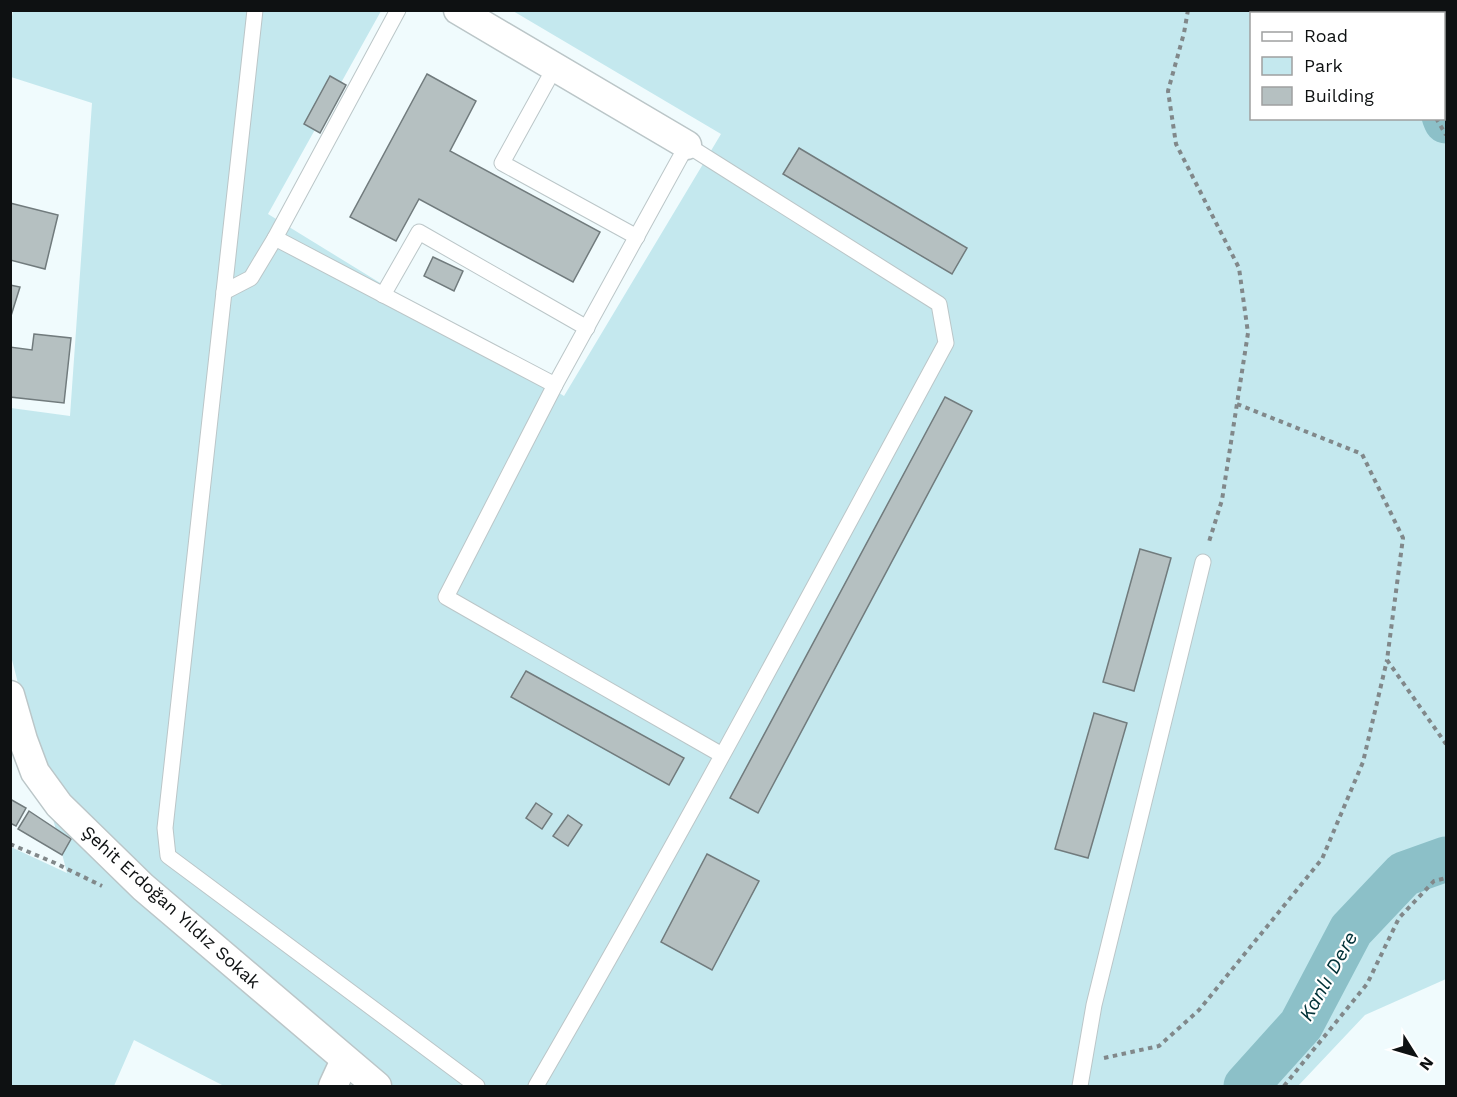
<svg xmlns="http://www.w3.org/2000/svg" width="1457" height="1097" font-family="'Work Sans',sans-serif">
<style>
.green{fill:#c4e8ee;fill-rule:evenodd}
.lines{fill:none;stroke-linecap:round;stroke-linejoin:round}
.river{stroke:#8cc0c8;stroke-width:45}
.building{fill:#b5c0c1;stroke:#717b7d;stroke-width:1.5}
.lane-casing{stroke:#bbc6c8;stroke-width:17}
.street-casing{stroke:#bbc6c8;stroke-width:31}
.path{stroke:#81888a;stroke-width:4;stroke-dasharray:4.5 4.5;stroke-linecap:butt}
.lane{stroke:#fff;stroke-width:15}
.street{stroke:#fff;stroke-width:28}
.labels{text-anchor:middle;stroke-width:4.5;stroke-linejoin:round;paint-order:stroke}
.street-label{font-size:18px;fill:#0e1112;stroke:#fff}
.water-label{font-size:20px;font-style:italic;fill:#003137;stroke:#fff}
</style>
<rect width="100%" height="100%" fill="#f0fbfd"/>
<!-- green -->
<path class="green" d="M13 11H381L268 214 564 396 721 134 513 11H1446V979L1365 1015 1298 1086H390L340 1047 323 1086H224L134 1040 114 1086H11V847L67 873 11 656V408L70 416 92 103 11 77 10 27ZM1252 14H1444V118H1252Z"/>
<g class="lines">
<!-- river -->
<g class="river">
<path d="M1387 10 1389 14"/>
<path d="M1444 116 1446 121"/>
<path d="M1246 1086 1301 1025 1351 930 1404 874 1446 859"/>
</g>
</g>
<!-- building -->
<g class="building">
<path d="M427 74 476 101 450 151 600 232 573 282 419 199 396 241 350 217Z"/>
<path d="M330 76 346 85 320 133 304 124Z"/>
<path d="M799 148 967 248 952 274 783 174Z"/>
<path d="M10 203 58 215 45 269 10 260Z"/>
<path d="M433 257 463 271 454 291 424 276Z"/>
<path d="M10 285 20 287 10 319Z"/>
<path d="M34 334 71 338 64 403 10 397V347L32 350Z"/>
<path d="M945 397 972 411 758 813 730 798Z"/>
<path d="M1140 549 1171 558 1134 691 1103 682Z"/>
<path d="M526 671 684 758 669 785 511 697Z"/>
<path d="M1094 713 1127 723 1088 858 1055 849Z"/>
<path d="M10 799 26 808 16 826 10 823Z"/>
<path d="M536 803 552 814 542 829 526 818Z"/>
<path d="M29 811 71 839 62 855 18 829Z"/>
<path d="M568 815 582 825 568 846 553 836Z"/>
<path d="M707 854 759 881 712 970 661 942Z"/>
</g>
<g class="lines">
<!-- lane casing -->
<g class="lane-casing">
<g id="lane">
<path d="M255 10 165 828 168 856 477 1086"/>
<path d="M555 67 502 163 637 237"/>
<path d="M275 238 555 385"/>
<path d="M224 292 251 278 275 238 398 10"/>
<path d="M383 295 419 232 587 328"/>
<path d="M536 1086C678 842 811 592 946 343L939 304 687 145 555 385 446 597 722 755"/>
<path d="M1080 1086 1094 1005 1203 562"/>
</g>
</g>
<!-- street casing -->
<g class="street-casing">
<g id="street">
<path d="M458 10 687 145"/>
<path d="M10 695 23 740 35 772 59 805 143 887 377 1086"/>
<path d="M333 1086 345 1060"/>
</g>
</g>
<!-- path -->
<g class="path">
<path d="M1188 10 1184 33 1168 91 1176 144 1239 268 1248 333 1222 500 1208 545"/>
<path d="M1367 10 1369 14"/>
<path d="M1436 118 1446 135"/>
<path d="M1237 404 1362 454 1403 538 1387 660 1446 744"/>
<path d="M10 844 55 863 102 886"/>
<path d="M1104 1058 1159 1046 1199 1010 1322 859 1363 762 1387 660"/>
<path d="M1284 1086 1367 984 1399 918 1434 881 1446 878"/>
</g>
<!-- lane -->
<use href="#lane" class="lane"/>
<!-- street -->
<use href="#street" class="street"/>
</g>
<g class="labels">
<!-- street labels -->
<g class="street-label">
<text transform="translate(171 907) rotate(42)" y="6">Şehit Erdoğan Yıldız Sokak</text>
</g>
<!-- water labels -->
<g class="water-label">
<text transform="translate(1328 976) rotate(-61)" y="7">Kanlı Dere</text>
</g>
</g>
<!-- border -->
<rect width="1457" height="1097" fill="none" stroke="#0e1112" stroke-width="24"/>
<!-- legend -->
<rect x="1250" y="12" width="195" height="108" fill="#ffffff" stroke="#9fa0a0" stroke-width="1.5"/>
<rect x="1262" y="32" width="30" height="9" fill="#ffffff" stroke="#9fa0a0" stroke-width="1.5"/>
<text x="1304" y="42" font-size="18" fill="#0e1112">Road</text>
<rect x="1262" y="57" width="30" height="18" fill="#c4e8ee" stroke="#9fa0a0" stroke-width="1.5"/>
<text x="1304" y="72" font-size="18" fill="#0e1112">Park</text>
<rect x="1262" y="87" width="30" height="18" fill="#b5c0c1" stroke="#9fa0a0" stroke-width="1.5"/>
<text x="1304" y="102" font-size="18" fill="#0e1112">Building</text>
<!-- north arrow -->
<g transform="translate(1415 1055) rotate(127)" stroke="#ffffff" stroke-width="4.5" paint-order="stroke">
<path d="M0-4.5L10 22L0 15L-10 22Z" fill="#0e1112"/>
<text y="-9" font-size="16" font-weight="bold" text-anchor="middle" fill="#0e1112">N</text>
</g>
</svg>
